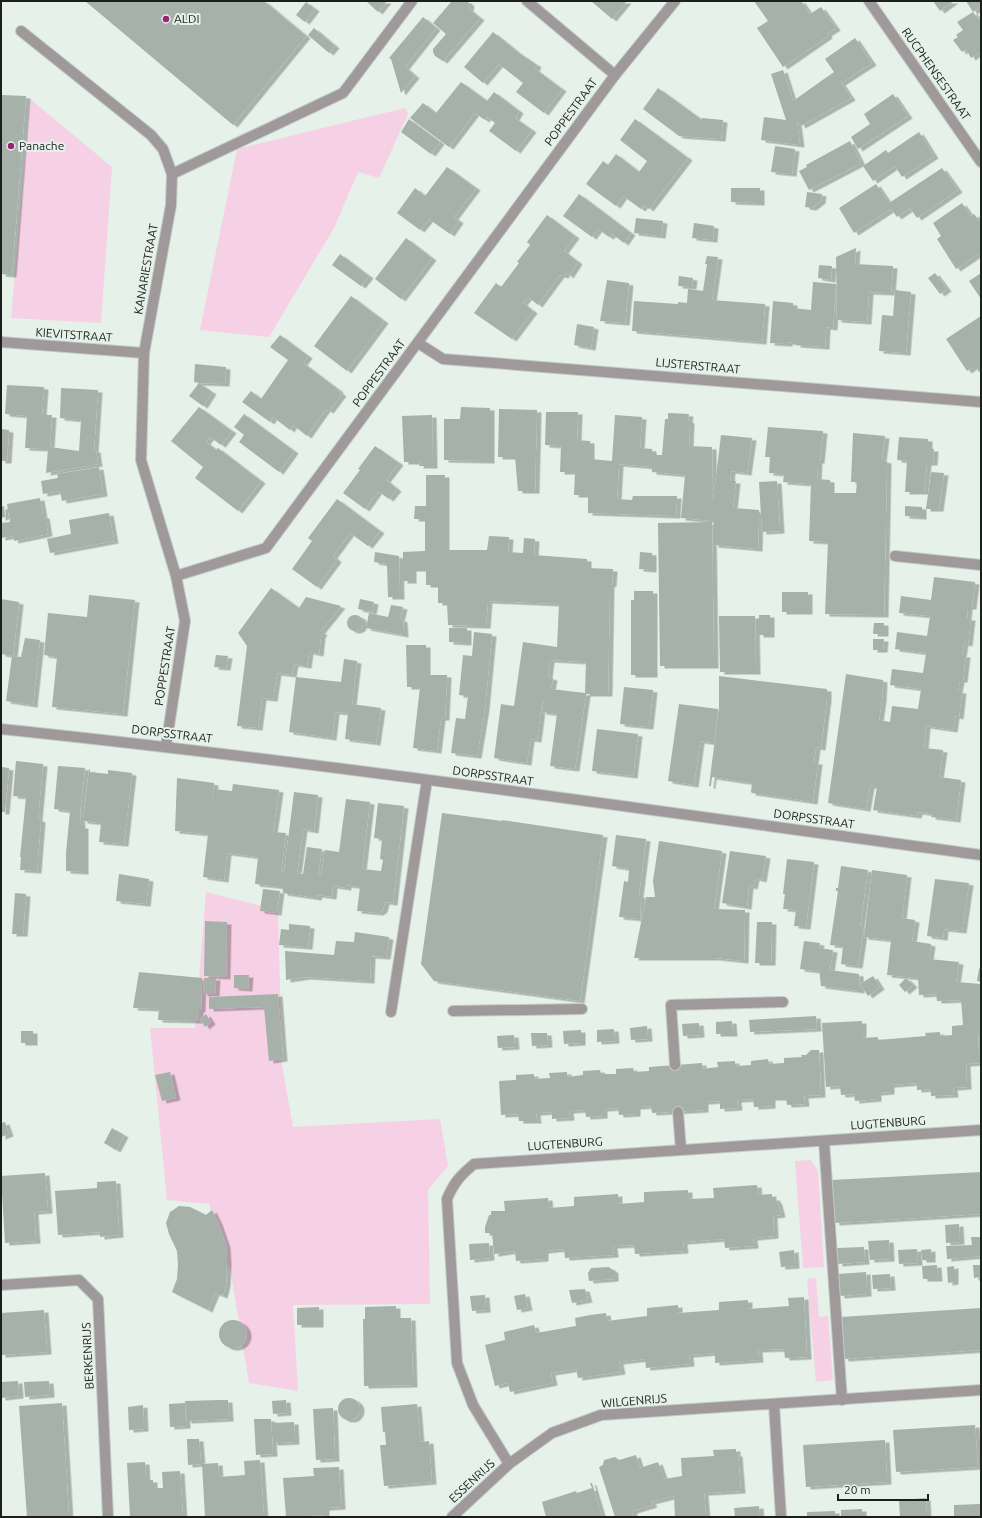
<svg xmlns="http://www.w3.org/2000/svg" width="982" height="1518" font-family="Ubuntu,sans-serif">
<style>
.green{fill:#f6d1e5}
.building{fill:#a6b1aa;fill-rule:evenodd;filter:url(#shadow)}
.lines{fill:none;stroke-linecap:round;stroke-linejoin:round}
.service-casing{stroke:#c1cbc4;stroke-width:12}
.minor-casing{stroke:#c1cbc4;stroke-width:12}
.tertiary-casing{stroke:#c1cbc4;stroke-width:12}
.service{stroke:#9f999c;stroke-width:10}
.minor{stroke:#9f999c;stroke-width:10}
.tertiary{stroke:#9f999c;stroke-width:10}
.poi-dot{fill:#9e2176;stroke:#e5f1e9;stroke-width:1.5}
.labels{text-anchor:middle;stroke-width:4;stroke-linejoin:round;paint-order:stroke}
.poi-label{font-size:12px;fill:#1b201d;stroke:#e5f1e9;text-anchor:start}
.street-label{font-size:12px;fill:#1b201d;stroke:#e5f1e9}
</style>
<defs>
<filter id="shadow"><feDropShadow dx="4.5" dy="2.5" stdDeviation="0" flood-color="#0004"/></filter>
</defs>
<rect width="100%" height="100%" fill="#e5f1e9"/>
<!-- green -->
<g class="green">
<path d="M30 99 112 167 101 323 11 318Z"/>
<path d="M405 108 408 114 379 178 358 172 334 228 269 337 200 330 237 149Z"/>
<path d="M206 892 278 910 282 1065 293 1127 440 1119 448 1166 428 1190 430 1304 293 1305 298 1391 249 1383 231 1274 209 1204 167 1200 150 1028H195Z"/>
<path d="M811 1160 818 1171 824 1267 803 1268 795 1161Z"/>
<path d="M816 1278 819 1317 828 1316 833 1380 816 1382 807 1279Z"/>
</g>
<!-- building -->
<g class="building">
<path d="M85 1H264L306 36 233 125Z"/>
<path d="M366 1H387L378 12Z"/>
<path d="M452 1H467L470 4 469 9 480 18 443 61 435 56 433 52V49L446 34 433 23Z"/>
<path d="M591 1H627L612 19Z"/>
<path d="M754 1H801L810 14 821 7 836 28 827 34 828 36 783 67 757 28 768 21Z"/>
<path d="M933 1H954L940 11Z"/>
<path d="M966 1H981V6L973 12Z"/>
<path d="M306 2 315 9 305 22 296 15Z"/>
<path d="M973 12 979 20 981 18V51L971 58 966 49 962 52 953 40 958 37 956 35 963 30 957 22Z"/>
<path d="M423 17 436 28 405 67 415 76 401 93 391 59 389 58Z"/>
<path d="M314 28 335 46 329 53 308 35Z"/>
<path d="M493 32 519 53 537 65 535 69 562 89 544 113 516 92 523 83 499 64 483 83 464 67Z"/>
<path d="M855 38 872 63 841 83 851 98 801 126 799 122H797L800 145 761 140 764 117 786 120 771 74 783 70 793 101 834 72 825 59Z"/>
<path d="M461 82 487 101 494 92 519 111 515 118 532 130 516 151 489 131 495 123 487 117 485 120 475 113 449 147 410 118 423 103 436 113Z"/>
<path d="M658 88 702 120V118L723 120 721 139 679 136 643 109Z"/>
<path d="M893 94 908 116 858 149 851 137 870 124 864 114Z"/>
<path d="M1 95 26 96 12 275 1 274Z"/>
<path d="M409 119 440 142 431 154 401 132Z"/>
<path d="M635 119 688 158 649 209 644 205 641 209 623 196 616 206 586 184 603 161 608 165 616 154 639 172 647 161 620 140Z"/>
<path d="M919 132 934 156 902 177 895 166 873 181 863 166 886 150 888 153Z"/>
<path d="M850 141 861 163 809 190 799 171 807 167 806 165Z"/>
<path d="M775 146 795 149 792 174 771 172Z"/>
<path d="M447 167 476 188 454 217 459 221 450 234 429 219 420 230 397 213 415 188 425 196Z"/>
<path d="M942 168 958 190 917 218 910 208 897 217 891 209 854 233 839 208 876 184 889 203Z"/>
<path d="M731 188H760V203L731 202Z"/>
<path d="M807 192 822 194 821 201 812 208 805 207Z"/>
<path d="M579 194 631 233 624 243 612 234 609 237 598 229 592 237 563 216Z"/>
<path d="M962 203 971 216 974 214 981 224V252L956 269 937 239 941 236 933 223Z"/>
<path d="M547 215 575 236 564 251 578 262 569 276 566 273 564 276 560 275 538 305 528 297 523 303 533 311 512 339 474 313 496 283 501 287 519 263 517 262 530 245 527 242Z"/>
<path d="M636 218 663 221 661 236 634 233Z"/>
<path d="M694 223 714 226 713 240 692 238Z"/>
<path d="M406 238 432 258 401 299 375 279Z"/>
<path d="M856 248 855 264 893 266 891 293 869 292 867 322 837 320 836 257Z"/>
<path d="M340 254 369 276 361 286 332 265Z"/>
<path d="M707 256 718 257 712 300 765 304 762 342 632 331 634 301 678 304V302L687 303 688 289 703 291 707 264H705Z"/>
<path d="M819 265 832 266 831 280 818 278Z"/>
<path d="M935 273 947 289 940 294 928 278Z"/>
<path d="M981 273V299L969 281Z"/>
<path d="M679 276 693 278 692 287 678 286Z"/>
<path d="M607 280 629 283 625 323 600 321Z"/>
<path d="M813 282 836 284 833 328 826 327 825 347 796 345V343L788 342V344L770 343 773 301 793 303V308L811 310Z"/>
<path d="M895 290 911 292 906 353 879 351 882 315 893 316Z"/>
<path d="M351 296 384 321 347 371 314 346Z"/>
<path d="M981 316V366L975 370 973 367 967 371 946 339Z"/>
<path d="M577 324 594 327 591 348 574 345Z"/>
<path d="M280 335 308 356 303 363 339 390 338 391 342 394 329 411 326 409 307 436 293 425 290 430 273 417 270 422 242 402 251 391 261 399 288 360 270 347Z"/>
<path d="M195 364 226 367 225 384 199 383 212 392 203 406 189 396 199 383 194 382Z"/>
<path d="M7 385 44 387 42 415H52L50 447 79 451 81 420 60 418 61 388 98 390 94 450H96L98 464 46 473 48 449 25 448 27 416 5 414Z"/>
<path d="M199 407 232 431 221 445 210 437 206 442 216 450 218 448 261 481 238 511 195 478 203 467 171 441Z"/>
<path d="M461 407 490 408V461L444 460V419H460Z"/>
<path d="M499 409 537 410 535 491H518L515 457H498Z"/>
<path d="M546 412H578L577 440 590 441V459L612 461 615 415 642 417 640 448 652 449V455H662L665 419H668V413L689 414 688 420 690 421 689 446 712 447 713 502 721 435 752 438 747 473 731 471 730 481H736L733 508 759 510 758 549 714 545V521L681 518 685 475 652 472V467L619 464 617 499 632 500 633 496H677L676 516 588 513V495H574L575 472H560L561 446 545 445Z"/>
<path d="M244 414 294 451 279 472 239 442 244 435 234 427Z"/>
<path d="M432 415 433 466H419L420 462H404L402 416Z"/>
<path d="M768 427 823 431 820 461H818L817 479 830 480V493H856L857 482H851L853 433 885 436 882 460 887 461 884 615 825 614 828 542 809 541 811 484 783 482 784 474 769 473 770 457H765Z"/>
<path d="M1 429 9 430 7 461H1Z"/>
<path d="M899 437 928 439V449H934L933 463H927L924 492H905L907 461 897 460Z"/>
<path d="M375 446 399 463 386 480 397 489 389 499 378 491 365 509 343 493 360 470 358 469Z"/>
<path d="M99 467 103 494 62 501 60 491 43 494 41 481 58 478 57 474Z"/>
<path d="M931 472 944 473 939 509H926Z"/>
<path d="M426 475H445V550H487L489 536 509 537 508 552 523 553 524 538 535 539 534 555 587 559V568L613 569 612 585 610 584 608 694H586L575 769 550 766 557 714 542 712 544 701H542L537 740 530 739 527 763 494 758 501 704 514 706 523 642 557 647 559 604 488 601 486 626 448 625 447 603H438V585H426V571H447V569H412V581H403V552L425 551V519H414L415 506H426ZM550 660 586 662 585 693 551 689 553 678 548 677Z"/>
<path d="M777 481 780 531 762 532 759 482Z"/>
<path d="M40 498 43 516H45L48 534 14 541 13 536 1 538V523L10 522 7 504Z"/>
<path d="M337 499 380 531 368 546 350 533 333 556 337 560 317 587 292 569 312 541 308 538Z"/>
<path d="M4 506 5 517 1 518V507Z"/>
<path d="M905 506 922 507V517L905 516Z"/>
<path d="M109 513 114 541 50 553 47 539 71 534 69 520Z"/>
<path d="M712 522 714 666H660L658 523Z"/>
<path d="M375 552 399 556 400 597H388L387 564 374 562Z"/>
<path d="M640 552 652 553V570L639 569Z"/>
<path d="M934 577 975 582 972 607H968L967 618H971L968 644 964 643 962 655H966L963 680H960L958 691H962L959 717 955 716 953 730 926 726 924 748 943 750 939 777 961 780 956 820 931 817 932 814 918 812 917 816 873 810 877 787 870 786 866 809 828 803 846 674 883 680 882 699 879 720 890 722 892 706 918 709 921 689 890 685 892 669 923 673 926 653 895 649 897 632 927 636 930 616 899 613 901 596 931 600Z"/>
<path d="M271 588 299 608 306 597 341 606 320 632H323L321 636 319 654 309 652 307 666 294 664 292 675 277 673 273 699 262 698 258 728 237 726 247 646 238 633Z"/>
<path d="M634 591H653V675H631V600H634Z"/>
<rect x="782" y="592" width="26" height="20"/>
<path d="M89 595 135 600 123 714 52 707 57 657 44 655 48 613 87 617Z"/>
<path d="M1 599 19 602 13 656 1 654Z"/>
<path d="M360 599 374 602 372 612 358 609Z"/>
<path d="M391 605 403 607 400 619 403 620 404 635 366 628 369 613 388 617Z"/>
<rect x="759" y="615" width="11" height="20"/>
<circle cx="355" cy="623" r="8"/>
<path d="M719 616H755L756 672H720Z"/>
<path d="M874 623H884V634H873Z"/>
<path d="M449 628H467V643L449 642Z"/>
<path d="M474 632 492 634 485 708 477 756 451 753 456 718 465 719 468 696 459 695 463 655 472 656Z"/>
<path d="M25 638 40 640 33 705 6 701 12 656 21 657Z"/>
<path d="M873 639H884L883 650H873Z"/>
<path d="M406 645H426V675H447L445 718H441L437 751 413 748 420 687H407Z"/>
<path d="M216 655 228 656 226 668 214 667Z"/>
<path d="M344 659 357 661 352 704 381 708 376 743 345 739 348 713 335 712 332 738 289 732 296 677 341 682Z"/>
<path d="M719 676 827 689V698L821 748 816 747 814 762H818L813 802 752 793 751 792 752 783 712 777 711 786H709L719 707Z"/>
<path d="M624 687 653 690 649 726 648 727 620 724Z"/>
<path d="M679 704 718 709 714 743 700 741 694 785 668 781Z"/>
<path d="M597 729 638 734 633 776 592 771Z"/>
<path d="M16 761 43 764 38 819 41 820 37 871 20 870 21 857H20L26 797 13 796Z"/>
<path d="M58 766 85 768 80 812 81 826H84V872L66 871V853L70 811 54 809Z"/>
<path d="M1 767 9 768 5 812H1Z"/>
<path d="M89 769H90V772L108 774V770L132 773 124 844 99 842 101 823 83 821Z"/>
<path d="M177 778 214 783 212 803 214 789 232 791 233 784 279 790 273 832 286 833 281 871 284 872 294 792 318 795 314 831 303 829 297 873 303 874 307 847 322 849 318 876 321 877 325 850 339 852 346 799 370 802 362 869 381 871 383 860 380 859 382 839 374 838 378 803 404 806 393 903 385 902 383 910 379 913 357 911 360 887 347 885V888L333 886 332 897 318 895 317 898 283 893V887L255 884 258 857 227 853 224 880 203 877 208 834 175 831Z"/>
<path d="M442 813 502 821V820L603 835 580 1001 434 981 421 964Z"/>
<path d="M616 835 646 839 639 895 641 896 640 919 619 917 624 881 628 882 629 869 612 866Z"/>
<path d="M659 841 722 851 714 909 745 910 744 961 716 958H634L646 897H655L653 881Z"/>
<path d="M730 851 766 856 762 880 755 878 753 887 749 886 747 907 722 903Z"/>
<path d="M787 859 814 862 806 927 794 926 796 910 783 909 785 894H783Z"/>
<path d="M841 866 868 870 860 926H864L858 966 841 964 843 946 830 945 838 891H836V888H838Z"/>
<path d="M872 870 907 875 902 918 915 920 912 941 931 944 929 959 959 962 956 982 981 984V1034H978L979 1063 966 1064 967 1087 953 1088 954 1095 931 1096V1089L917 1090V1083L890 1085V1092L877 1093V1099L855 1101 854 1094 841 1095 840 1086 826 1087 822 1023 862 1021V1038L878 1037V1040L926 1036 925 1033 940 1032V1036L952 1035V1026L963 1025 961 1000 937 1001 936 994 919 995 918 978 887 975 891 940 864 937Z"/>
<path d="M119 874 149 879 146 904 116 901Z"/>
<path d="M935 879 969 883 962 931 944 929 943 938 927 936Z"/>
<path d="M263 889 280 891 277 913 260 911Z"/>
<path d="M15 893 26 894 23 934H12Z"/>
<path d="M205 921 227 922 226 977 204 976Z"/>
<path d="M757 922H772L771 963H755Z"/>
<path d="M289 924 310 926 308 947 279 945 281 929 289 930Z"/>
<path d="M355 932 389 937 386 957 371 956 370 981 306 977 286 980 285 951 334 955 336 941 354 942Z"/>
<path d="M804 941 820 943 819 948 833 950 830 970 859 974 860 991 821 986 819 969H818L817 971 800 969Z"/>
<path d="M981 967V982L977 981 979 969Z"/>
<path d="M139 972 202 978 201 1010H199V1021L158 1020 159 1009 133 1008Z"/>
<path d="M234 975H249L248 989 234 988Z"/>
<path d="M873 976 880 987 868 996 860 984Z"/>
<path d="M204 978H216L215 994H203Z"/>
<path d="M906 978 913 985 905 992 899 985Z"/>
<path d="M278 994 283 1059 269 1061 264 1007 209 1009V997Z"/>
<path d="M206 1014 211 1022 205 1027 200 1019Z"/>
<path d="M816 1016 817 1029 750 1032 749 1020Z"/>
<path d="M732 1021 733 1034H716V1022Z"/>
<path d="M699 1023 700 1035 683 1036 682 1024Z"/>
<path d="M647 1026 648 1039 631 1040 630 1028Z"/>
<path d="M614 1029 615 1041 597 1042V1030Z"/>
<path d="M581 1030V1043L564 1044 563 1031Z"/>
<rect x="21" y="1031" width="12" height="12"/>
<path d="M531 1033H547L548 1045 532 1046Z"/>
<path d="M514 1035 515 1047 498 1048 497 1036Z"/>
<path d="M811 1050H819L821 1095 804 1096 805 1104 787 1105 786 1098H771V1106L754 1107 753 1099 737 1100 738 1108 720 1109V1101L704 1102V1110L652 1113 651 1106 636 1107V1114L619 1115 618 1108 603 1109V1116L586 1117 585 1110 569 1111 570 1118 552 1119V1112L536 1113 537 1121H519L518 1114 501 1115 499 1081 516 1080V1075L534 1074V1079L550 1078 549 1073 567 1072V1077L583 1075V1071L600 1070 601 1074H616V1069L633 1068 634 1072 649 1071V1067L702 1063V1069L718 1067 717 1062 735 1061V1066L751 1065V1061L768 1059 769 1064 784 1063V1058L802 1057 801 1055H806Z"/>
<path d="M170 1072 176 1098 162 1101 155 1075Z"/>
<path d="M5 1122 9 1134 1 1137V1123Z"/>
<path d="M112 1128 124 1135 116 1150 104 1143Z"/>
<path d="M981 1172V1214L835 1223 832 1180Z"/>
<path d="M45 1173 48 1211 34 1212 36 1241 5 1243 1 1176Z"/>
<path d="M116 1181 119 1235 100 1237V1232L58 1235 55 1191 97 1188V1182Z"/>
<path d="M757 1185 758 1195 772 1194V1198H775L778 1203 781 1215 773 1216 774 1236 753 1238 754 1246 725 1248 724 1239 683 1242 684 1251 635 1254 634 1245 613 1246 614 1255 565 1258 564 1249 544 1251V1259L516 1261 515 1251 494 1254 492 1233H485V1227L489 1215H491V1211H505L504 1201 548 1198 549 1208 574 1206V1197L618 1194V1204L644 1202V1192L688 1190V1199L714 1198 713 1188Z"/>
<path d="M179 1206 190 1207 206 1215 212 1210 218 1222 226 1245 227 1261 226 1284 223 1296 215 1293 208 1310 172 1292 177 1279 178 1265 177 1251 169 1234 166 1223 170 1212Z"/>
<path d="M959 1224 960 1242 946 1243 945 1225Z"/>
<path d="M971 1237H981V1256L947 1259 946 1246 972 1245Z"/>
<path d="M889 1240 890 1259 870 1260 868 1241Z"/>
<path d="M489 1243 490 1258 470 1260 469 1244Z"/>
<path d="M864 1247 865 1262 838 1264 837 1248Z"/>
<path d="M917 1249 918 1263 899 1264 898 1250Z"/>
<path d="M931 1249V1260H922L921 1250Z"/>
<path d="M794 1250 795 1266 781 1267 779 1252Z"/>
<path d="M937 1265 938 1279H923L922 1266Z"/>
<path d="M973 1265H981V1277L974 1278Z"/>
<path d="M954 1266V1282L948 1283 947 1267Z"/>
<path d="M609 1267 614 1271V1279L589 1281 588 1273 591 1268Z"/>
<path d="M866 1272 867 1294 840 1296 838 1274Z"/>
<path d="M890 1274 891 1288 873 1289 872 1275Z"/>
<path d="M585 1289 588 1300 572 1303 569 1290Z"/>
<path d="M525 1294 528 1308 517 1310 514 1296Z"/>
<path d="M485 1295 486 1310 472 1311 470 1296Z"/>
<path d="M804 1297 807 1357 785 1358 784 1349 758 1350 759 1360 715 1363V1353L689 1355 690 1364 646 1368 645 1359 619 1362 621 1372 578 1378 576 1369 551 1373 553 1383 510 1392 508 1383 495 1386 485 1345 505 1340 504 1332 534 1325 536 1333 576 1326 575 1318 590 1315 606 1313 607 1321 647 1316V1308L678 1305V1313L719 1310V1302L748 1300V1309L789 1306 788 1298Z"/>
<path d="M396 1306V1318H411L413 1385 364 1386 363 1319H365V1307Z"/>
<path d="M319 1307V1325H297V1308Z"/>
<path d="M981 1308V1350L844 1359 841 1317Z"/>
<path d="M44 1310 47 1352 1 1355V1313Z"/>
<circle cx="233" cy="1334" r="14"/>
<path d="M18 1381 19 1396 1 1398V1382Z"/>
<path d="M49 1381 50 1395 25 1397 24 1382Z"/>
<circle cx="349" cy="1409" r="11"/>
<path d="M219 1400H228L229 1419 187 1421 185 1401Z"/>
<path d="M286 1400 287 1413 273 1414 272 1401Z"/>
<path d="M62 1403 69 1517H27L19 1406Z"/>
<path d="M185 1403 186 1426 170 1427 169 1404Z"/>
<path d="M417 1404 420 1442 429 1441 432 1482 384 1486 380 1445H386L385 1432H383L381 1407Z"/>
<path d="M143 1405 144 1429 129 1430 128 1407Z"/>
<path d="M333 1408 335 1459 316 1460 313 1409Z"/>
<path d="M254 1419H271L273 1454 256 1455Z"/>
<path d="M294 1422 295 1442 273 1443V1423Z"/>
<path d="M975 1425 978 1467 896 1472 893 1430Z"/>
<path d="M187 1439H199L201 1464 188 1465Z"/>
<path d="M885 1440 887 1482 806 1487 803 1445Z"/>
<path d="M736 1449V1454H738L741 1491 704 1493 706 1517H675L674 1496 651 1502 653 1505 633 1511 632 1517H615L599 1467 603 1465 604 1460 615 1457 619 1460 636 1455 640 1468 658 1462 664 1479 682 1476 681 1458 714 1456 713 1450Z"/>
<path d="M260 1460 264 1517H205L202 1464 218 1463 219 1477 245 1475 244 1461Z"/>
<path d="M145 1462 146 1480H153V1488H163L162 1472 180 1471 183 1517H130L127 1463Z"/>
<path d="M339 1467 341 1507 325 1508V1515L286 1517 283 1478 314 1476 313 1468Z"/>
<path d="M590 1483H592L602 1517H546L542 1502 576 1491 577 1493 592 1488Z"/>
<path d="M926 1498 927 1517H900L899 1500Z"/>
<path d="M980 1504 981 1517H954V1505Z"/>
<path d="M759 1506 760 1517H735L734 1508Z"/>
<path d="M862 1509V1517H841V1510Z"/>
<path d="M835 1511V1517H807V1512Z"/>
</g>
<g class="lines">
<!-- service casing -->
<g class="service-casing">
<g id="service">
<path d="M172 174 343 93 412 1"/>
<path d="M453 1011 582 1009"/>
<path d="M391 1012 427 780"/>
<path d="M675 1065 671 1005 783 1002"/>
<path d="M678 1112 681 1150"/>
<path d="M824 1141 842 1400"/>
</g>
</g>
<!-- minor casing -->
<g class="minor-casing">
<g id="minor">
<path d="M527 1 615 75"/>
<path d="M869 1 981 162"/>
<path d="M21 31 151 135 163 149 172 174 171 205 144 353 141 460 176 576"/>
<path d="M1 342 144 353"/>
<path d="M418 343 443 359 981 402"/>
<path d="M895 556 981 565"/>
<path d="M166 746 185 621 176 576 266 548 615 75 675 1"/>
<path d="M1 1285 79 1280 98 1299 108 1517"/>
<path d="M774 1404 781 1517"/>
<path d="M509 1464 473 1405 457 1363 447 1199C454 1182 461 1175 474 1164L981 1130"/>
<path d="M452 1517 509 1464 552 1433 601 1415 981 1390"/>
</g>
</g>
<!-- tertiary casing -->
<g class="tertiary-casing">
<path id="tertiary" d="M1 729C329 763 655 811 981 855"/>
</g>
<!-- service -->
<use href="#service" class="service"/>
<!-- minor -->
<use href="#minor" class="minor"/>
<!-- tertiary -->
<use href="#tertiary" class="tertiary"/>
</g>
<!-- markers -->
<g class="poi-dot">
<circle cx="166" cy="19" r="4"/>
<circle cx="11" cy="146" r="4"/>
</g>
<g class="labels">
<!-- poi labels -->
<g class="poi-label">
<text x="174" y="23">ALDI</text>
<text x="19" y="150">Panache</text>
</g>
<!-- street labels -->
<g class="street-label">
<text transform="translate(936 74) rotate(55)" y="4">RUCPHENSESTRAAT</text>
<text transform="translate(571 112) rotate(-54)" y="4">POPPESTRAAT</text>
<text transform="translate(146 269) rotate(-80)" y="4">KANARIESTRAAT</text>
<text transform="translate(74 335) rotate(4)" y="4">KIEVITSTRAAT</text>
<text transform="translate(698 366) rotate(5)" y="4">LIJSTERSTRAAT</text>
<text transform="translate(379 373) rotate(-54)" y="4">POPPESTRAAT</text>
<text transform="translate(165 666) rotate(-81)" y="4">POPPESTRAAT</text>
<text transform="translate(172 734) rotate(7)" y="4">DORPSSTRAAT</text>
<text transform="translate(493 776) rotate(8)" y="4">DORPSSTRAAT</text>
<text transform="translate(814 819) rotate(8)" y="4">DORPSSTRAAT</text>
<text transform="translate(888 1123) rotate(-4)" y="4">LUGTENBURG</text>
<text transform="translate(565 1144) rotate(-4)" y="4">LUGTENBURG</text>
<text transform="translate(88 1356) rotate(-93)" y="4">BERKENRIJS</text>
<text transform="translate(634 1401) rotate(-5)" y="4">WILGENRIJS</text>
<text transform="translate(472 1481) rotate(-43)" y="4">ESSENRIJS</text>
</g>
</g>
<!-- border -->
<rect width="982" height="1518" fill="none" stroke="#1b201d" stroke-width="4"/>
<!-- scale -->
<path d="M838 1494v6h90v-6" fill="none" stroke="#1b201d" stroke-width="2"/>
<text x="844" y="1494" font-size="12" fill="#1b201d" stroke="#e5f1e9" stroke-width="3" paint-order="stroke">20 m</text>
</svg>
